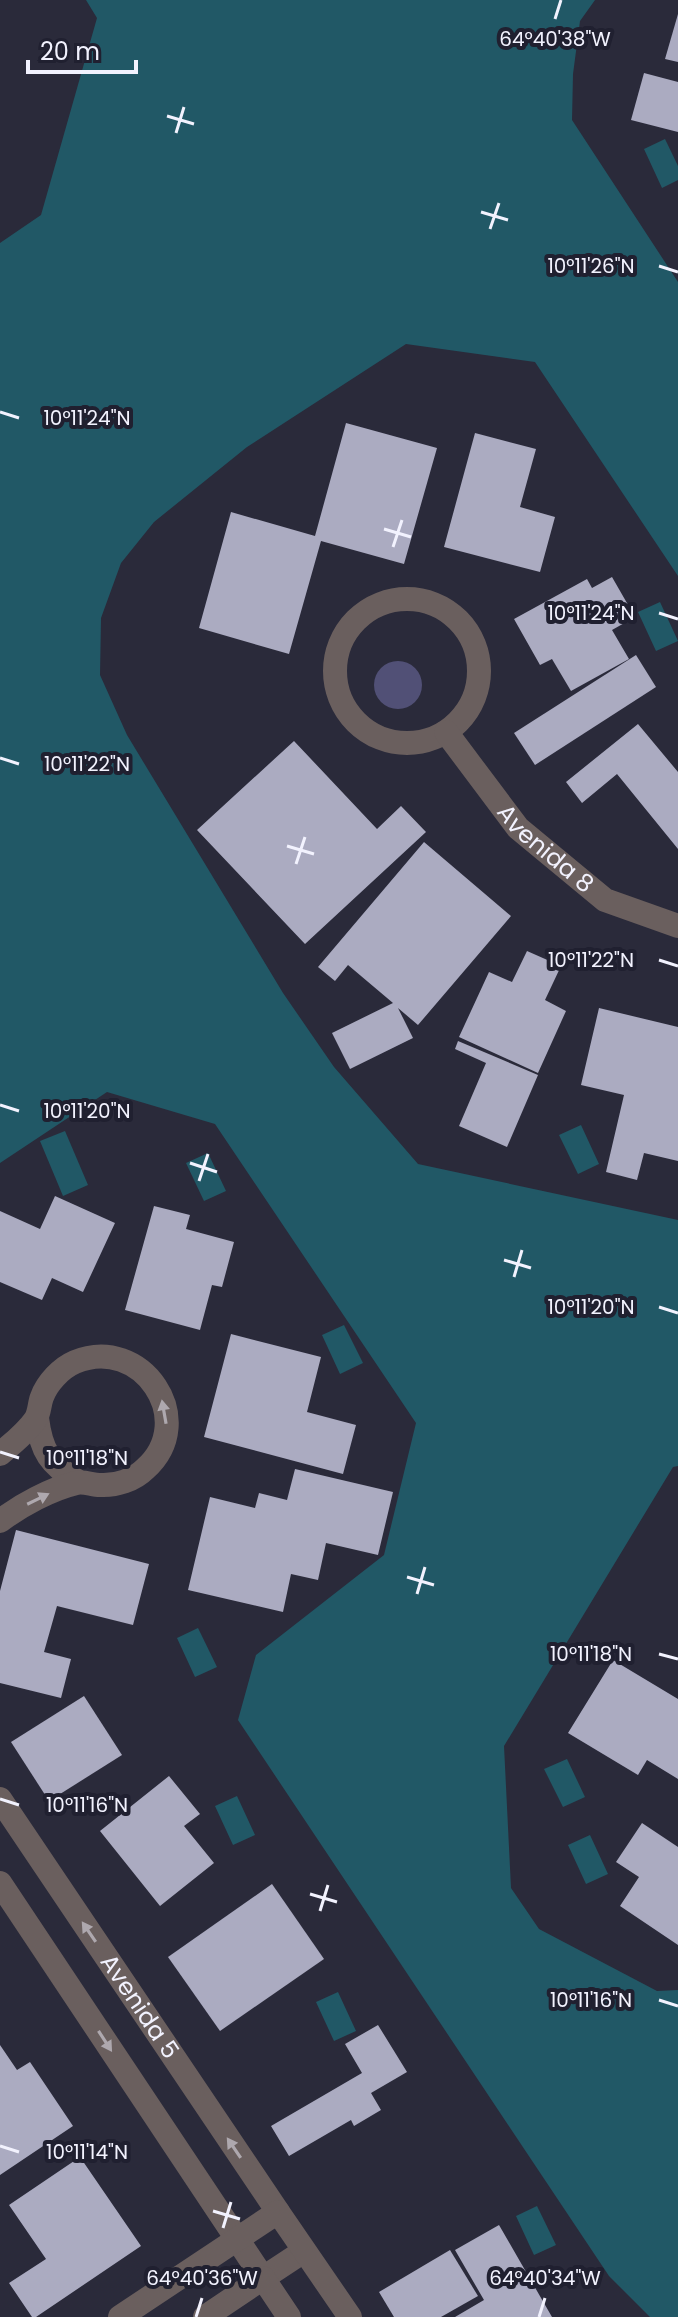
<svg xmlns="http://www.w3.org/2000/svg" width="678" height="2317" font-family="Poppins,sans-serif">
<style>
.green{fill:#515076}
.water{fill:#215866}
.building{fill:#ababc1}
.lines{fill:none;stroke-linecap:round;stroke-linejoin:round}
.street{stroke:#6a5f5e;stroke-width:24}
.oneway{fill:#aea8ae}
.ticks{fill:none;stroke:#f2f2fe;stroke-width:3}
.labels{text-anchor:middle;stroke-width:8;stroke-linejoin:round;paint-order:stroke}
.street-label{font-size:24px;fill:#f2f2fe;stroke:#202030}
.ticks-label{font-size:20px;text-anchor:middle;fill:#f2f2fe;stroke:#202030;stroke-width:8;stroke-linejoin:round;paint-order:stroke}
</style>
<rect width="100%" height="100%" fill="#2a2a3a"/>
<!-- green -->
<circle class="green" cx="398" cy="685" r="24"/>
<!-- water -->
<g class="water">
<path d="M86 0H595L580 21 573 74 572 120 678 282V576L535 362 406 344 247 447 154 522 121 563 101 618 100 675 127 735 283 993 334 1067 418 1164 678 1220V1466L673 1467 504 1746 511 1888 539 1929 657 1991 678 1990V2317H650L609 2276 238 1720 256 1655 384 1555 416 1423 215 1124 107 1092 0 1163V243L41 215 97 18Z"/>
<path d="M665 139 678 166V180L662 188 644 149Z"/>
<path d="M660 602 678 641 656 651 638 612Z"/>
<path d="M581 1125 599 1164 578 1174 559 1135Z"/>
<path d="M65 1131 88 1185 63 1196 40 1141Z"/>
<path d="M208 1153 226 1191 204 1201 186 1163Z"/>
<path d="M344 1325 363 1363 340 1374 322 1335Z"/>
<path d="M198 1628 217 1667 195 1677 177 1638Z"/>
<path d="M567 1759 585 1797 563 1807 544 1769Z"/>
<path d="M237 1796 255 1835 233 1845 215 1806Z"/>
<path d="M590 1835 608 1874 586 1884 568 1845Z"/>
<path d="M338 1992 356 2031 334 2041 316 2002Z"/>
<path d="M537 2206 556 2245 534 2255 516 2216Z"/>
</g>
<!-- building -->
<g class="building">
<path d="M678 14V62L665 59Z"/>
<path d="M644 73 678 82V132L631 120Z"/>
<path d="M346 423 437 448 404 564 321 541 289 654 199 628 231 512 315 536Z"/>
<path d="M475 433 536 449 520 507 555 517 540 572 444 547Z"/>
<path d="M612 577 635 617 612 630 629 659 571 691 552 659 540 665 514 619 587 579 592 588Z"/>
<path d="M636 655 656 687 535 765 514 733Z"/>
<path d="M638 724 678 772V849L617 774 582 803 566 782Z"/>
<path d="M294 741 377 829 401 806 426 832 305 944 197 830Z"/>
<path d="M424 842 511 916 418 1025 398 1008 413 1038 350 1069 332 1033 393 1003 348 965 335 981 318 967Z"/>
<path d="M527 951 561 966 545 1000 566 1011 538 1073 459 1037 489 972 512 982Z"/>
<path d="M599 1008 678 1027V1161L644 1153 637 1180 606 1172 624 1095 581 1085Z"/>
<path d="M458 1041 538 1075 507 1147 459 1126 486 1063 455 1049Z"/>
<path d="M55 1196 115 1223 83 1292 52 1278 42 1300 0 1282V1211L40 1229Z"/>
<path d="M154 1206 190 1215 186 1229 234 1242 222 1287 212 1285 200 1330 125 1310Z"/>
<path d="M231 1334 321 1357 307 1412 356 1425 343 1474 204 1437Z"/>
<path d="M295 1469 393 1492 378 1555 326 1543 318 1580 291 1574 283 1612 188 1590 210 1497 255 1508 259 1493 287 1500Z"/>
<path d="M16 1530 149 1564 133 1625 57 1606 44 1652 71 1659 61 1698 0 1683V1591Z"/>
<path d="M613 1660 678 1699V1779L647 1760 638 1775 568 1733Z"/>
<path d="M84 1696 122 1755 49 1801 11 1742Z"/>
<path d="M169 1776 200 1814 184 1826 214 1863 160 1906 100 1831Z"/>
<path d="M642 1823 678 1847V1945L620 1906 639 1877 616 1862Z"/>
<path d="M272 1884 324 1959 220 2031 168 1957Z"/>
<path d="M378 2025 407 2072 371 2093 381 2110 354 2126 351 2120 289 2156 271 2126 362 2073 345 2044Z"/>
<path d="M0 2045 17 2070 30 2062 73 2126 0 2175Z"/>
<path d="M80 2157 141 2246 36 2317H32L9 2283 46 2259 9 2205Z"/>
<path d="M499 2225 552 2317H455L484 2300 455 2250Z"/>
<path d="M450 2250 478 2296 441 2317H394L379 2292Z"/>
</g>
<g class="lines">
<!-- street -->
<g class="street">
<circle cx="407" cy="671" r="72"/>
<path id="s1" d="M446 732 518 828 605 900 678 926"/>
<path d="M37 1418C41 1451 50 1465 79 1482"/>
<path d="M0 1454C12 1444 26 1433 35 1420 40 1413 39 1404 42 1397 47 1383 61 1368 75 1362 141 1334 200 1420 145 1469 134 1480 116 1486 100 1485 92 1485 84 1481 76 1483 51 1489 21 1505 0 1521"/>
<path id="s2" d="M0 1799 278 2212"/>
<path d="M0 1883 263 2278 304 2251"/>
<path d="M120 2317 278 2212 350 2317"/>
<path d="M205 2317 263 2278 289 2317"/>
</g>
</g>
<!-- one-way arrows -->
<defs><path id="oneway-solid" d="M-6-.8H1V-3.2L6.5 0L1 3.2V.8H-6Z" transform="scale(2)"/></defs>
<g class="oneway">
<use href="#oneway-solid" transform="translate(164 1412) rotate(-100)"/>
<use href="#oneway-solid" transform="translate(38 1499) rotate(-26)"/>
<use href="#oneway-solid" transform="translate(89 1932) rotate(-124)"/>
<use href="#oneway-solid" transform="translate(105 2041) rotate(57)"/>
<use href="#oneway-solid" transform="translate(234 2148) rotate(-124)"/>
</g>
<!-- ticks -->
<path class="ticks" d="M555 19 561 0M167 116 194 124M176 133 184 107M481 212 508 220M490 229 499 203M659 266 678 272M0 412 19 418M384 529 411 537M393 547 402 520M659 613 678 619M0 758 19 764M287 846 314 854M296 864 305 837M659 960 678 966M0 1105 19 1111M190 1163 217 1172M199 1181 208 1154M504 1260 531 1268M514 1277 522 1250M659 1307 678 1313M0 1452 19 1458M407 1577 434 1585M417 1594 425 1567M659 1654 678 1659M0 1799 19 1805M310 1894 337 1902M320 1911 328 1885M659 2000 678 2006M0 2146 19 2152M213 2211 240 2219M223 2228 231 2202M196 2317 202 2298M539 2317 545 2298"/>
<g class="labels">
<!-- street labels -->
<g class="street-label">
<text dy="8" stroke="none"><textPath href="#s1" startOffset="154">Avenida 8</textPath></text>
<text dy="8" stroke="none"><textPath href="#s2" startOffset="250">Avenida 5</textPath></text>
</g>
</g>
<g class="ticks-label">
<text x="555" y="46">64°40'38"W</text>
<text x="591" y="273">10°11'26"N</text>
<text x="87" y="425">10°11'24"N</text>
<text x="591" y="620">10°11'24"N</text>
<text x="87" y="771">10°11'22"N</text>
<text x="591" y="967">10°11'22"N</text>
<text x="87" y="1118">10°11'20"N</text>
<text x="591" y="1314">10°11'20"N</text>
<text x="87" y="1465">10°11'18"N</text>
<text x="591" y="1661">10°11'18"N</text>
<text x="87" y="1812">10°11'16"N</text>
<text x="591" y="2007">10°11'16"N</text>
<text x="87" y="2159">10°11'14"N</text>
<text x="202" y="2285">64°40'36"W</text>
<text x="545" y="2285">64°40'34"W</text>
</g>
<!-- scale -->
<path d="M28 60v12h108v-12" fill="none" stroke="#f2f2fe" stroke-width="4"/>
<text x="40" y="60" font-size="24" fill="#f2f2fe" stroke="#202030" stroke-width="6" paint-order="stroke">20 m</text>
</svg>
